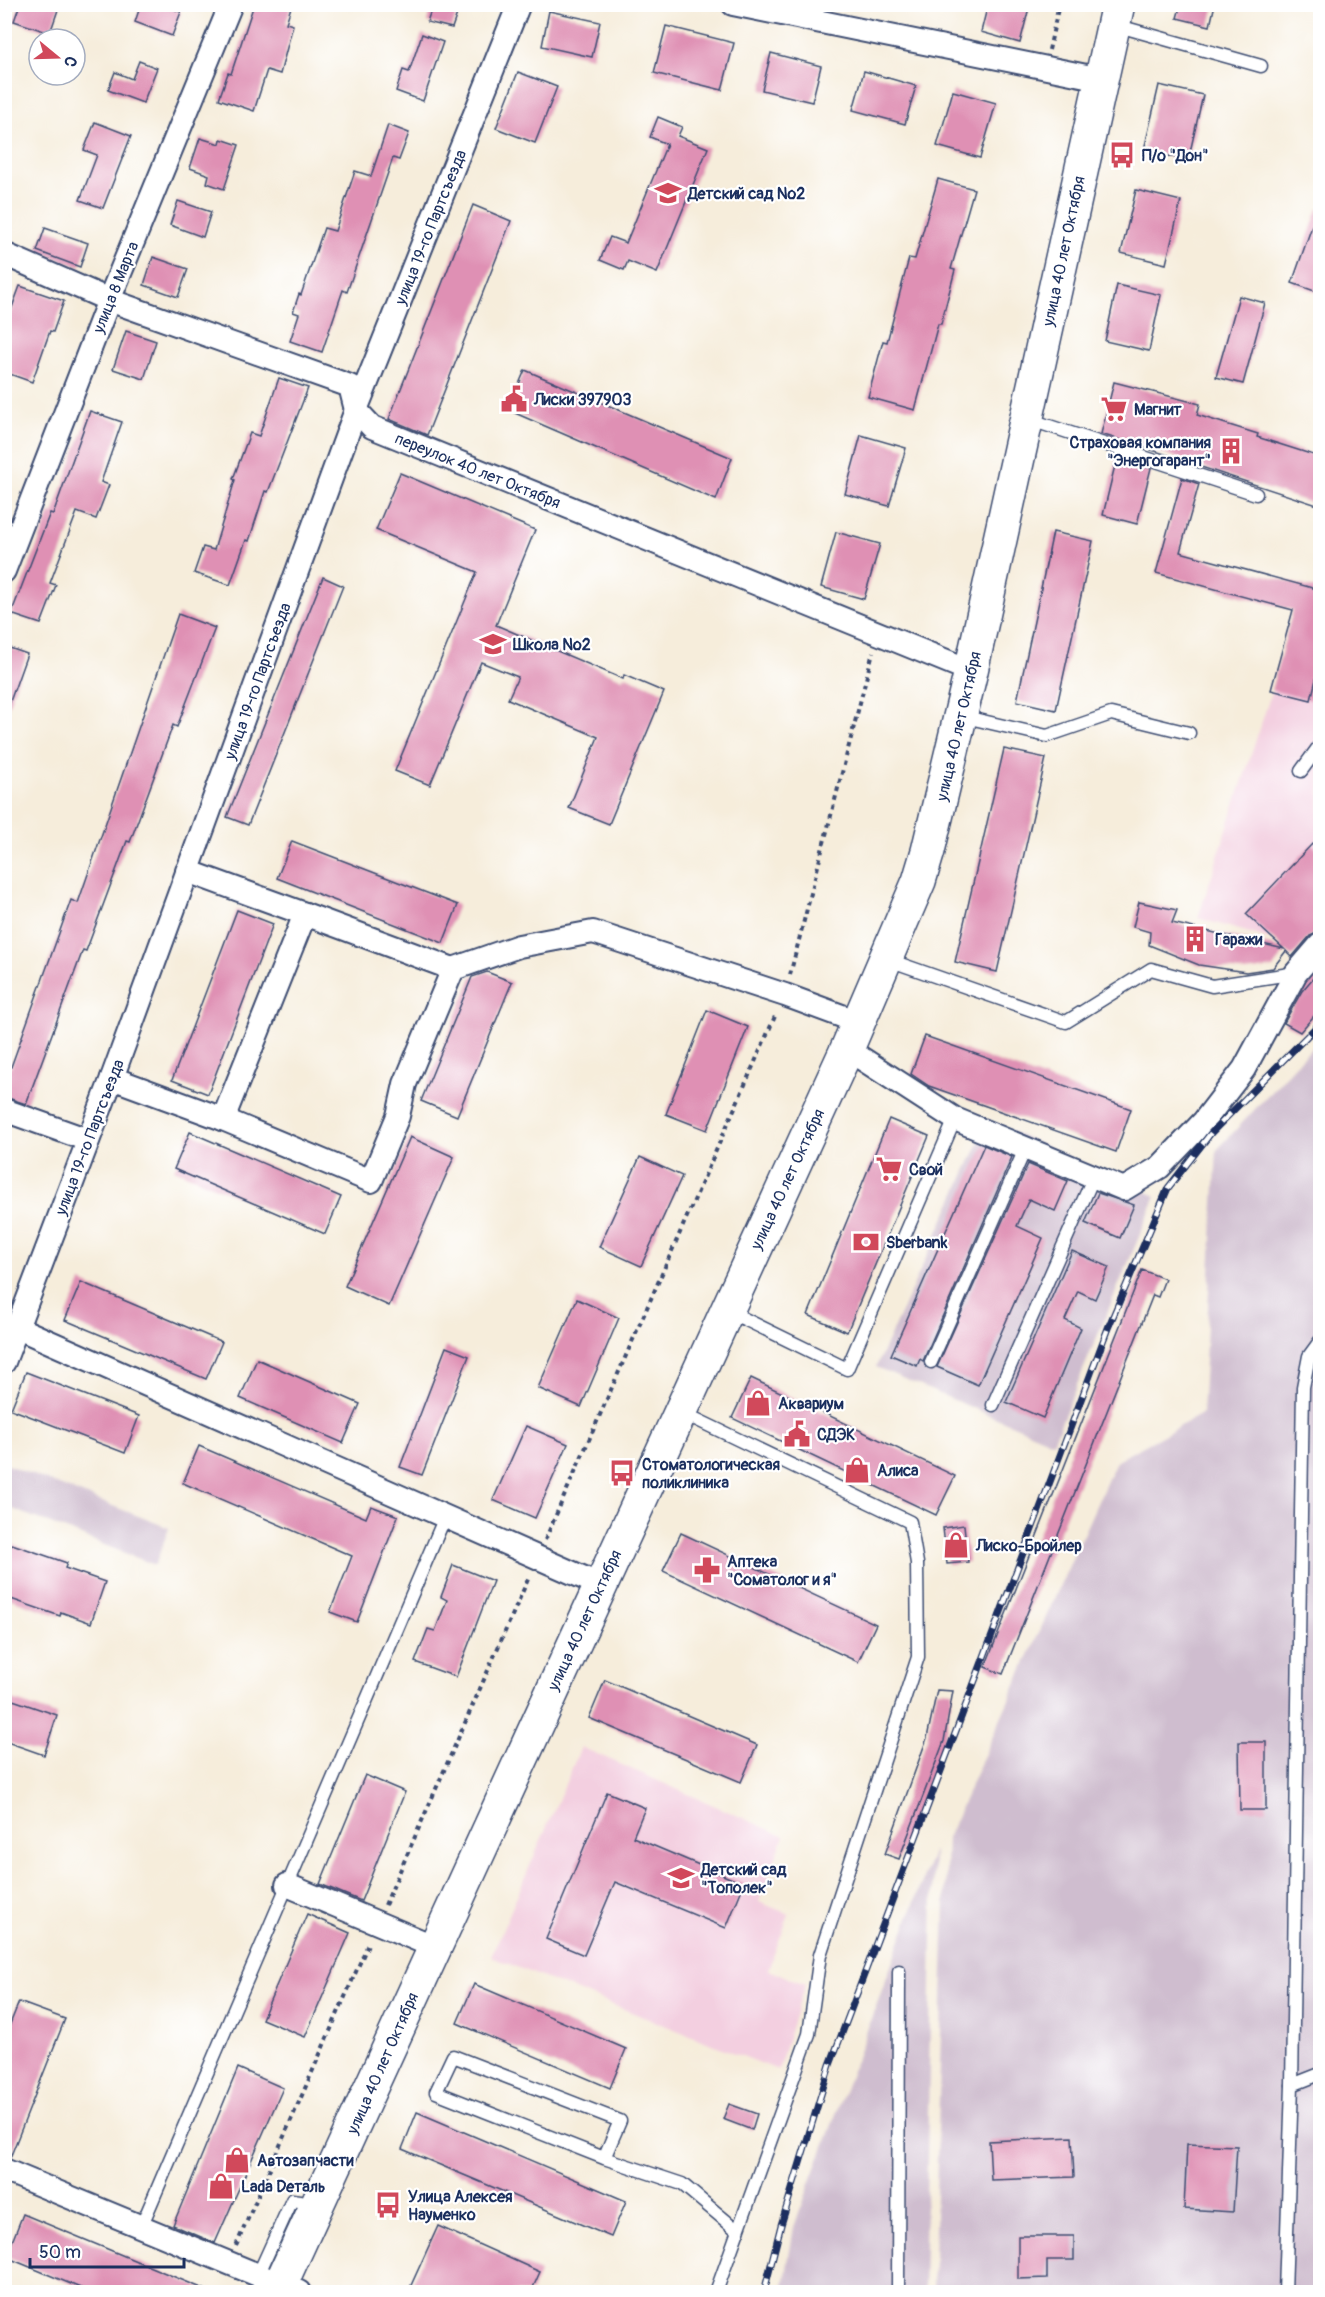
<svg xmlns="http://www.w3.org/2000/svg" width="1325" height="2297" font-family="Pangolin,sans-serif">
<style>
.built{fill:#f3cfe0}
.industrial{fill:#cfbdcf}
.building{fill:#df90b4}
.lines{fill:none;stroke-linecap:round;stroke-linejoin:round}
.lane-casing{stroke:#3c4c71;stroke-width:15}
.street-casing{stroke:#3c4c71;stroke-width:26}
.secondary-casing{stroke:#3c4c71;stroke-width:36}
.path{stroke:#3c4c71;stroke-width:4;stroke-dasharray:4.5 4.5;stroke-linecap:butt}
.lane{stroke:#fff;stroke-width:12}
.street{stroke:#fff;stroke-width:22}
.secondary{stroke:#fff;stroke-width:33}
.rail-casing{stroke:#1b2f5e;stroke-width:7}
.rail{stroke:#fff;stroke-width:4.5;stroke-dasharray:14;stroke-linecap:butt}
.labels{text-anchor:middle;stroke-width:4.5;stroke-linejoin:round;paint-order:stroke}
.poi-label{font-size:16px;font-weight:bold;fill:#1b2f5e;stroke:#fff;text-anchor:start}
.street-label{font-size:16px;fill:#1b2f5e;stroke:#fff}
</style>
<rect width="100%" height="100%" fill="#fff"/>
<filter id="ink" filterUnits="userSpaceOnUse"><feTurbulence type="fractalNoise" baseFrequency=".0167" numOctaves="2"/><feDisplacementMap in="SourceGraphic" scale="12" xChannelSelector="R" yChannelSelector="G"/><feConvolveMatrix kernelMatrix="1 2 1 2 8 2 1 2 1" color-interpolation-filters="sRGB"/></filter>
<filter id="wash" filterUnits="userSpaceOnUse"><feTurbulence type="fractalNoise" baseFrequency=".008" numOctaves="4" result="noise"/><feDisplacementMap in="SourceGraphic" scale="24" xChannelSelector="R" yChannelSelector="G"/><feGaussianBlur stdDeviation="1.35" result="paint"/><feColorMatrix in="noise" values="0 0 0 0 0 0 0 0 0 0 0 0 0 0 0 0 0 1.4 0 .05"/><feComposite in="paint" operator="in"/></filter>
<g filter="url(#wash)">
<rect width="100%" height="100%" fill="#f6eddb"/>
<!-- built -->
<g class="built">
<path d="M1296 617 1320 624V893L1274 940 1198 918Z"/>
<path d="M581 1747 784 1836 759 1902 789 1914 768 1970 805 1984 778 2070 491 1957Z"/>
</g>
<!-- industrial -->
<g class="industrial">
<path d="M1320 1039V2292H933L947 1838 1116 1461 1202 1414 1217 1150Z"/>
<path d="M989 1121 1156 1196 1053 1442 876 1367Z"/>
<path d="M5 1464 169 1528 155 1565 5 1506Z"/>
<path d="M934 1850 924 2292H783L794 2227Z"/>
</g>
<g id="blocks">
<!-- building -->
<g class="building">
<path d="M20 4H60L50 33 14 21Z"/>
<path d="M141 4H161L181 12 172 36 135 22Z"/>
<path d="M254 4H292L286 23 293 25 280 74 267 70 254 111 219 99 228 73 231 74Z"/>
<path d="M433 4H441L458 11 452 28 427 22Z"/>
<path d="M988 4H1030L1020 43 981 32Z"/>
<path d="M1181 4H1215L1210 26 1177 18Z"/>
<path d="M549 11 600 22 592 57 542 46Z"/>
<path d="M666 26 734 43 722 90 654 73Z"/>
<path d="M422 34 443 42 423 101 396 91 403 70 409 72Z"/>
<path d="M771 53 821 66 812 102 762 90Z"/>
<path d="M139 61 157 68 143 103 108 90 115 72 132 79Z"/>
<path d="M864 71 916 86 905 124 853 110Z"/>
<path d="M518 72 557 87 535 143 496 128Z"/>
<path d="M1159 85 1203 95 1188 161 1144 150Z"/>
<path d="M953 91 996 103 980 158 937 146Z"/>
<path d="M658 117 682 127 678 136 708 148 657 273 628 261 624 270 600 260 610 237 626 243 667 144 650 137Z"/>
<path d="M95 122 131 136 103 208 80 200 97 155 84 150Z"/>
<path d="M388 125 409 133 399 160 393 158 347 292 343 290 322 352 290 341 299 314 293 312 299 294 301 295 324 228 335 231 355 171 371 176Z"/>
<path d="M200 138 220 144 221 139 239 145 224 189 207 183 209 175 190 168Z"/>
<path d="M938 179 974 189 951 269 955 270 941 324H938L915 410 868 397 883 341 887 342 909 258 915 259Z"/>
<path d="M1136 190 1181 201 1166 264 1121 253Z"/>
<path d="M178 201 211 212 203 237 170 225Z"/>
<path d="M473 205 511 221 427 435 389 419Z"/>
<path d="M1318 209H1320V293L1292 283Z"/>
<path d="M45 228 88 243 80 267 37 251Z"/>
<path d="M153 257 188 269 178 297 144 285Z"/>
<path d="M1117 285 1161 295 1149 351 1105 341Z"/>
<path d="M20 286 64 301 53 332 50 331 32 382 4 372V329Z"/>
<path d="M1239 296 1265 303 1243 384 1216 377Z"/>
<path d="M126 331 156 341 144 379 113 369Z"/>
<path d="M525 370 732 458 716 500 508 410Z"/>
<path d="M279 378 308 388 268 492 265 491 249 541 246 540 230 585 194 573 203 547 214 550 235 480 233 479 250 433 259 436Z"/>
<path d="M1114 382 1200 404 1197 415 1258 434 1257 437 1320 457V506L1186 462 1187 461 1101 434Z"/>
<path d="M90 411 122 422 101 482 109 485 96 519 77 512 50 583 56 585 41 624 11 614 50 513 53 514Z"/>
<path d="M861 435 906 448 889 506 845 494Z"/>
<path d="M1117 457 1151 468 1137 524 1103 515Z"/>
<path d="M400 473 535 530 496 625 623 679 624 675 664 692 609 824 569 808 598 737 508 699 518 677 481 662 430 785 395 771 477 572 376 530Z"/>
<path d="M1182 478 1199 484 1180 552 1320 590V663L1311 700 1271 690 1293 610 1156 573Z"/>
<path d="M836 532 880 544 864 599 821 587Z"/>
<path d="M1053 532 1093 541 1056 710 1017 701Z"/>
<path d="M323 577 343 586 248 825 227 817Z"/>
<path d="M178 614 215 628 177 727 173 725 130 842 127 841 86 951 83 950 26 1104 5 1097 4 1078 9 1066 11 1067 71 900 78 903Z"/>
<path d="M4 646 27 654 7 710H4Z"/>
<path d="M1004 749 1046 758 997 972 955 962Z"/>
<path d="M292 841 458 905 443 943 277 878Z"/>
<path d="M1312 844 1320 852V932L1310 936 1292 957 1286 951 1273 968 1246 972 1199 965 1149 945 1150 932 1133 927 1139 902 1177 910 1172 923 1284 949 1246 914Z"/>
<path d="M237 910 273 924 208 1094 172 1080Z"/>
<path d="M1320 970V1009L1300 1032 1284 1023 1302 991Z"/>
<path d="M487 972 512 982 457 1116 421 1101 472 977Z"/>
<path d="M707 1010 748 1027 707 1130 666 1114Z"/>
<path d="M925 1036 1131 1109 1116 1152 929 1086 911 1074Z"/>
<path d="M889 1119 929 1136 847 1332 808 1315Z"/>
<path d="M190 1132 341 1197 325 1234 174 1169Z"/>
<path d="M410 1137 454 1157 389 1306 345 1286Z"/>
<path d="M984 1145 1012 1157 923 1361 920 1359 917 1366 891 1355Z"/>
<path d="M640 1157 682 1176 641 1266 599 1247Z"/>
<path d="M1028 1164 1068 1181 1055 1211 1029 1199 1017 1226 1043 1238 978 1385 937 1367Z"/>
<path d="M1098 1193 1134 1205 1120 1238 1085 1223Z"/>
<path d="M1072 1251 1109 1267 1095 1299 1078 1291 1065 1320 1081 1328 1043 1418 1006 1402Z"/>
<path d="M1142 1270 1165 1279 1158 1297 1153 1295 1003 1674 985 1667Z"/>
<path d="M81 1282 222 1342 206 1379 65 1320Z"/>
<path d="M577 1299 619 1318 581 1407 538 1388Z"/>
<path d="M446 1347 469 1356 422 1475 400 1467Z"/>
<path d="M257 1359 360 1404 343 1443 240 1398Z"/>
<path d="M26 1372 139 1416 125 1453 11 1409Z"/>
<path d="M751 1378 955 1476 936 1515 732 1418Z"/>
<path d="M526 1426 568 1444 535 1518 493 1500Z"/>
<path d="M199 1446 366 1518 371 1506 398 1516 357 1622 330 1612 352 1556 183 1483Z"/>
<path d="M964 1525 968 1562 947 1564 943 1528Z"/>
<path d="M681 1533 876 1624 858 1662 663 1571Z"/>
<path d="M12 1544 67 1563 65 1568 105 1582 91 1623 61 1612 60 1616 8 1598 9 1594 4 1592V1546L10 1548Z"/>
<path d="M453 1565 493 1581 456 1677 415 1662 428 1629 435 1631 447 1600 441 1597Z"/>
<path d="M605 1680 757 1745 741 1782 589 1718Z"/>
<path d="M937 1690 953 1691 944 1741 899 1859 885 1854 927 1738Z"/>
<path d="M4 1697 57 1715 44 1755 4 1741Z"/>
<path d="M1239 1742H1266V1810H1240Z"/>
<path d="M365 1775 405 1792 361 1901 320 1884Z"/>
<path d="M607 1792 645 1808 633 1837 744 1884 726 1928 615 1882 584 1955 546 1939Z"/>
<path d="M307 1914 350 1933 305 2037 262 2019Z"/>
<path d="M474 1984 626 2049 610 2088 457 2023Z"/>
<path d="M19 2002 65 2019 10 2158 4 2157V2039Z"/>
<path d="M238 2068 283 2088 215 2243 173 2225Z"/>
<path d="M729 2104 757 2114 752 2130 723 2119Z"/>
<path d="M417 2112 626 2201 611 2237 402 2149Z"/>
<path d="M1072 2137 1074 2177 991 2180 989 2141Z"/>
<path d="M1187 2144 1237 2146 1233 2212 1184 2209Z"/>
<path d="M23 2214 211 2292H90L6 2257Z"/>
<path d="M438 2226 540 2272 531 2292H408Z"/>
<path d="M1018 2236H1074V2260H1047V2278L1018 2279Z"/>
</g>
</g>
</g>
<g filter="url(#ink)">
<use href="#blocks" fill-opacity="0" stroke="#3c4c71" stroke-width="1.5"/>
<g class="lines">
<!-- lane casing -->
<g class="lane-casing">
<g id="lane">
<path d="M1115 25 1261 66"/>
<path d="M1028 419 1256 494"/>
<path d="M961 716 1047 736 1111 714 1189 733"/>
<path d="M1301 771 1320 745"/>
<path d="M886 959 1066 1022 1151 969 1212 986 1296 973"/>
<path d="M728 1311 847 1369 955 1119"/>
<path d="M931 1362 1026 1147"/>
<path d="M993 1405 1094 1176"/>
<path d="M681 1412 910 1522 917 1563 918 1657 820 1955 809 2034 716 2292"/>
<path d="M1292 2085 1320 2074"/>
<path d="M604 2158 620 2121 453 2056 436 2092 604 2158 682 2184 738 2231"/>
<path d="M141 2227 445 1517"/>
<path d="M258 2275 292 2200 314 2203"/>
<path d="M898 2292 899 1971"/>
<path d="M1285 2292 1292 2085 1303 1387 1309 1356 1320 1341"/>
</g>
</g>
<!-- street casing -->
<g class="street-casing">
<g id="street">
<path d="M733 4 1101 79"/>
<path d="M4 254 109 300 350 386 356 410 372 427 971 671"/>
<path d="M4 571 109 300 231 4"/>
<path d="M187 871 305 914"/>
<path d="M453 969 405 1084 398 1116 371 1181 223 1119 305 914 453 969 519 946 593 932 785 995 858 1022"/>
<path d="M847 1049 955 1119 1124 1189 1160 1167 1204 1121 1244 1069 1296 973 1320 945"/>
<path d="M112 1078 223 1119"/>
<path d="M4 1110 88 1140"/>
<path d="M18 1328 600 1585"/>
<path d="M4 1362 112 1078 356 410 519 4"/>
<path d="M287 1885 435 1947"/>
<path d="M4 2170 299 2292"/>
</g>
</g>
<!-- secondary casing -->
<g class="secondary-casing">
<path id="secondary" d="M277 2292 847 1049 919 881 928 851 971 671 1118 4"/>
</g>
<!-- path -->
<g class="path">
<path d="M1049 50 1059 4"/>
<path d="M790 975 873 652"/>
<path d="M545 1540 776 1014"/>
<path d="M385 1905 529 1577"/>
<path d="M236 2246 369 1942"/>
</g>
<!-- lane -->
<use href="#lane" class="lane"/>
<!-- street -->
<use href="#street" class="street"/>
<!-- secondary -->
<use href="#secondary" class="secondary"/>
<!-- rail casing -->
<g class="rail-casing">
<path id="rail" d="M764 2292 781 2225 830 2065 1108 1328 1168 1188 1211 1133 1320 1023"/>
</g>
<!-- rail -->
<use href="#rail" class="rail"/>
</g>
</g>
<!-- icons -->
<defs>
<g id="bus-bare" transform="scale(2.07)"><path d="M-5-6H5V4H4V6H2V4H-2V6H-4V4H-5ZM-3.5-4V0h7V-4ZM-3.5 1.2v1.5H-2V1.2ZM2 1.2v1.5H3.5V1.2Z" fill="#d1495b" stroke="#fff" stroke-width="2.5" paint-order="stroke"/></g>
<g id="school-bare" transform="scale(2.07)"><path d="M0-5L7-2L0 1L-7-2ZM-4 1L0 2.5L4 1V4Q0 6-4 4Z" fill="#d1495b" stroke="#fff" stroke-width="2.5" paint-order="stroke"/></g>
<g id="civic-bare" transform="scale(2.07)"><path d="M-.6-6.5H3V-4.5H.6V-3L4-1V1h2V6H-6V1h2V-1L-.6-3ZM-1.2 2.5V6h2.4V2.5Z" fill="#d1495b" stroke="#fff" stroke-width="2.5" paint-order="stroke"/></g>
<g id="supermarket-bare" transform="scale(2.07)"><path d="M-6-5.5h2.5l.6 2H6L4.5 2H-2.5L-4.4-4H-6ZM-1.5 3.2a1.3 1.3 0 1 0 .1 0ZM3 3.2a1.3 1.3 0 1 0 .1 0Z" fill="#d1495b" stroke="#fff" stroke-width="2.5" paint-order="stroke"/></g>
<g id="building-bare" transform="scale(2.07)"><path d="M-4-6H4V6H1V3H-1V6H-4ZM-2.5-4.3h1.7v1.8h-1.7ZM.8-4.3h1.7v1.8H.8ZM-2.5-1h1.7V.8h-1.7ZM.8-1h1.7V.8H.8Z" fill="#d1495b" stroke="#fff" stroke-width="2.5" paint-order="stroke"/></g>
<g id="bank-bare" transform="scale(2.07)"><path d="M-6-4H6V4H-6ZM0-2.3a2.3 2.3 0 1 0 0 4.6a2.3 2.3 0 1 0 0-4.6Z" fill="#d1495b" stroke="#fff" stroke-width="2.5" paint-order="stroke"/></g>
<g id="shop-bare" transform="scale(2.07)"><path d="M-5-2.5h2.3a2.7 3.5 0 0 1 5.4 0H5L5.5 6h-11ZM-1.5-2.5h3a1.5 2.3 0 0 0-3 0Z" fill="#d1495b" stroke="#fff" stroke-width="2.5" paint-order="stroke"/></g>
<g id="pharmacy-bare" transform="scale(2.07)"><path d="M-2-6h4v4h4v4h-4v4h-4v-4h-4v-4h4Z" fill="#d1495b" stroke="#fff" stroke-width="2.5" paint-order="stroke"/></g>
</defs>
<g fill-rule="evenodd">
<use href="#bus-bare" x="1122" y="155"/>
<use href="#school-bare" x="668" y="193"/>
<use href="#civic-bare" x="514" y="399"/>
<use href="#supermarket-bare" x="1114" y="409"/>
<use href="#building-bare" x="1231" y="451"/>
<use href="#school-bare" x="493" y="644"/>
<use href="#building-bare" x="1195" y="939"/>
<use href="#supermarket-bare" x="889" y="1169"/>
<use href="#bank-bare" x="866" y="1242"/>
<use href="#shop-bare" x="758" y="1403"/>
<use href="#civic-bare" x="797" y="1434"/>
<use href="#shop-bare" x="857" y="1470"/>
<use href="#bus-bare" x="622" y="1473"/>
<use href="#shop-bare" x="956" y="1545"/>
<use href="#pharmacy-bare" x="707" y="1570"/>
<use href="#school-bare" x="681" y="1878"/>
<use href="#shop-bare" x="237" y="2160"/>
<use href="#shop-bare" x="221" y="2186"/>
<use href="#bus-bare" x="388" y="2205"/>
</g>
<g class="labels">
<!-- poi labels -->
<g class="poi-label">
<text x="1142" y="161">П/о "Дон"</text>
<text x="688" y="199">Детский сад №2</text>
<text x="534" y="405">Лиски 397903</text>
<text x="1134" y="415">Магнит</text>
<text x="1211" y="448" text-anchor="end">Страховая компания<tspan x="1211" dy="18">"Энергогарант"</tspan></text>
<text x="513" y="650">Школа №2</text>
<text x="1215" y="945">Гаражи</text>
<text x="909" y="1175">Свой</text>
<text x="886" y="1248">Sberbank</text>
<text x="778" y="1409">Аквариум</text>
<text x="817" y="1440">СДЭК</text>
<text x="642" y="1470">Стоматологическая<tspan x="642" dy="18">поликлиника</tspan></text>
<text x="877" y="1476">Алиса</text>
<text x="976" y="1551">Лиско-Бройлер</text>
<text x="727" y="1567">Аптека<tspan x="727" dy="18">"Соматолог и я"</tspan></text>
<text x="701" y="1875">Детский сад<tspan x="701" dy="18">"Тополек"</tspan></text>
<text x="257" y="2166">Автозапчасти</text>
<text x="241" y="2192">Lada Dеталь</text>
<text x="408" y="2202">Улица Алексея<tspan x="408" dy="18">Науменко</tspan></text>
</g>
<!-- street labels -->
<g class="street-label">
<text transform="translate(430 227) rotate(-68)" y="6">улица 19-го Партсъезда</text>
<text transform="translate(1063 251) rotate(-78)" y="6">улица 40 лет Октября</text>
<text transform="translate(115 287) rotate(-68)" y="6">улица 8 Марта</text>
<text transform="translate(478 470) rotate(22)" y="6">переулок 40 лет Октября</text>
<text transform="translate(257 681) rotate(-70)" y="6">улица 19-го Партсъезда</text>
<text transform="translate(958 726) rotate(-77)" y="6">улица 40 лет Октября</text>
<text transform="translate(89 1137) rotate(-69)" y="6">улица 19-го Партсъезда</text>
<text transform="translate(787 1179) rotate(-65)" y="6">улица 40 лет Октября</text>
<text transform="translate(584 1620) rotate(-65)" y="6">улица 40 лет Октября</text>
<text transform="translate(382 2063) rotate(-66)" y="6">улица 40 лет Октября</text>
</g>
</g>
<!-- margin -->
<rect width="1325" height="2297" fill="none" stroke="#fff" stroke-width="24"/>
<!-- north arrow -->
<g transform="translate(57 57) rotate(109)"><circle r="28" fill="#ffffff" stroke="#a4acbf" stroke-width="1.5"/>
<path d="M0-4.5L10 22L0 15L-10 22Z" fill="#d1495b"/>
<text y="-9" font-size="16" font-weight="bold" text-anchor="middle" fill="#1b2f5e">С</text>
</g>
<!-- scale -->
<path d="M30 2258v9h154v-9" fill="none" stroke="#1b2f5e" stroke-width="3"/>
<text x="39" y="2258" font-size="18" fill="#1b2f5e" stroke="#ffffff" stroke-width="4.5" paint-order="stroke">50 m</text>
</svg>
